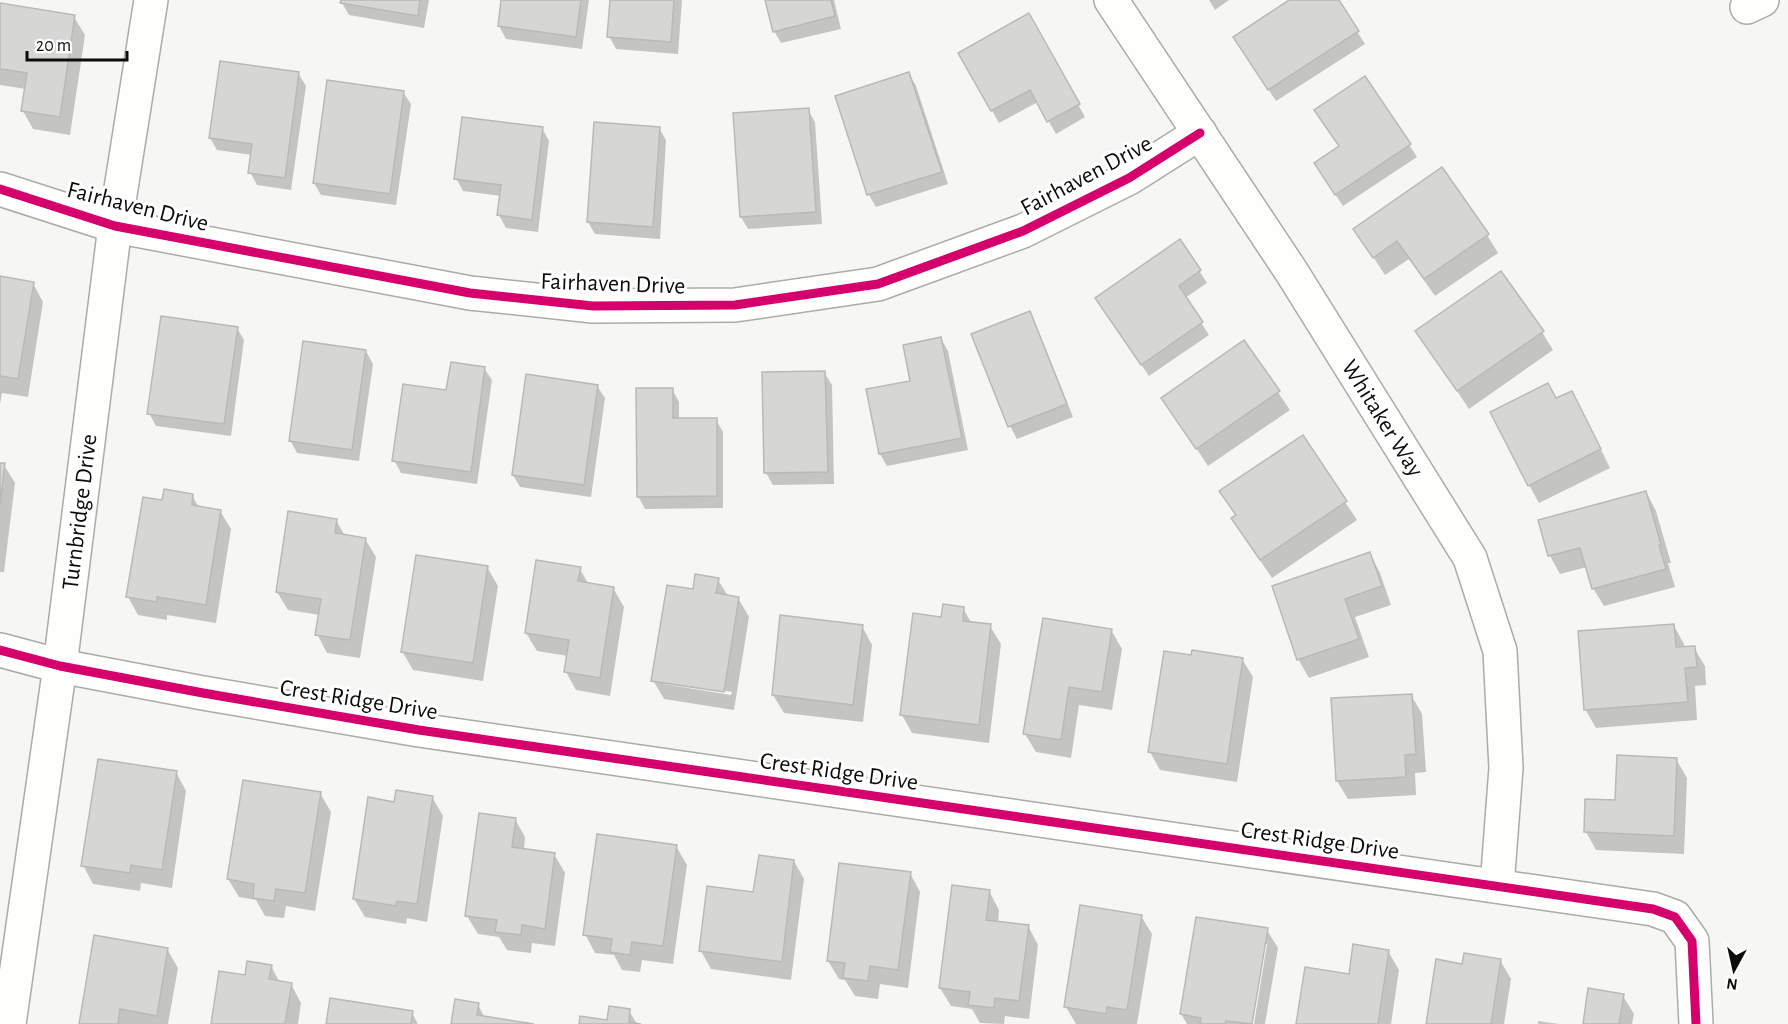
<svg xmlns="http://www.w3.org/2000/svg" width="1788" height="1024" viewBox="0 0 1788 1024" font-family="'Alegreya Sans',sans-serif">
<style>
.shadow{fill:#0003;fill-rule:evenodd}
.building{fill:#d6d6d3;stroke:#b9b9b6;stroke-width:1.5}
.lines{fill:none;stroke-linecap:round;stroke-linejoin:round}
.minor-casing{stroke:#ababa8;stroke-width:36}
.minor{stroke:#fefefd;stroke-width:33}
.cycleway-casing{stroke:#fff;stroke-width:13}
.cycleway{stroke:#d6006c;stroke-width:9}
.labels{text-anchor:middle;stroke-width:6;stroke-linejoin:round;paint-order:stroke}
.street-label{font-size:24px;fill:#0c0c09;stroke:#fff}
</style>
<rect width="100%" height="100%" fill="#f6f6f2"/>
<g class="shadow">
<path d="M 342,0 L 429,0 L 424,28 L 349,15 L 342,3 Z"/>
<path d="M 503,0 L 589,0 L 582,49 L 506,39 L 499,26 Z"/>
<path d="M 611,0 L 682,0 L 678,54 L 616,49 L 609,36 Z"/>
<path d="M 766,0 L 834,0 L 841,29 L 781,43 L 774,31 Z"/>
<path d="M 1209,0 L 1229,0 L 1215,10 Z"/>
<path d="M 1292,0 L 1337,0 L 1365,44 L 1276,101 L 1242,50 Z"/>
<path d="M 0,5 L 74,17 L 85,35 L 70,135 L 33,129 L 23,111 L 26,89 L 0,85 Z"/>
<path d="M 1029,15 L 1085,117 L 1056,134 L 1038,102 L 999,123 L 960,53 Z"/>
<path d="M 298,73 L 306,86 L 291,190 L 257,185 L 250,172 L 252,155 L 217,150 L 210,138 Z"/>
<path d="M 909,74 L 916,86 L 948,184 L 876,207 L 869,195 L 837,97 Z"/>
<path d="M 1365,78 L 1417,157 L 1343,206 L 1323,176 L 1340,147 Z"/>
<path d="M 403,92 L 411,104 L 396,205 L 321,195 L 314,183 Z"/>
<path d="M 808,110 L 815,122 L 822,224 L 748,229 L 741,217 Z"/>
<path d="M 595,123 L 659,128 L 666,140 L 660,239 L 595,234 L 588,222 Z"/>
<path d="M 542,128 L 549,141 L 538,232 L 506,228 L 499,215 L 501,196 L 463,191 L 456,178 Z"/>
<path d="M 1355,229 L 1487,235 L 1498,253 L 1435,296 L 1409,259 L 1385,275 Z"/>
<path d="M 1180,241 L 1207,283 L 1185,298 L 1209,335 L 1149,376 L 1104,310 Z"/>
<path d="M 0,278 L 33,283 L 43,302 L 28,397 L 2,393 L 0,404 Z"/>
<path d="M 1029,313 L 1036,325 L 1073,417 L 1017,439 L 1010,426 L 973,335 Z"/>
<path d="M 237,328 L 244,340 L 231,436 L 156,426 L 149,413 Z"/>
<path d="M 1417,331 L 1542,332 L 1553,350 L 1469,409 Z"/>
<path d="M 941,339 L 948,351 L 968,450 L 887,466 L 880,454 L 912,382 Z"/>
<path d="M 1244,342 L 1290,410 L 1208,466 L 1163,398 Z"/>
<path d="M 366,351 L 373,364 L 359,461 L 297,453 L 290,440 Z"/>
<path d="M 484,368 L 492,380 L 477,484 L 401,473 L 394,460 Z"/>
<path d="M 824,372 L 832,385 L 834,484 L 773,485 L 766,473 L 764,373 Z"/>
<path d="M 597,386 L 605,398 L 591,497 L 520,487 L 513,475 Z"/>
<path d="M 672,389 L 679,402 L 679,420 L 716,420 L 723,432 L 723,508 L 645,509 L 638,496 Z"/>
<path d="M 1556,400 L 1582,411 L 1610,468 L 1539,503 L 1529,485 Z"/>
<path d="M 1302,437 L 1357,520 L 1272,578 L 1244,537 L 1233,519 L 1236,516 L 1221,492 Z"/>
<path d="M 0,464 L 4,465 L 15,483 L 4,572 L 0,572 Z"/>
<path d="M 1646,492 L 1656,511 L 1671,563 L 1668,563 L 1675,587 L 1604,606 L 1593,588 L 1587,567 L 1560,574 L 1550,556 L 1540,521 Z"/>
<path d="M 192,495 L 199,508 L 220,511 L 231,529 L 216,623 L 167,615 L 167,620 L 138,615 L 128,597 L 164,502 Z"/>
<path d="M 336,520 L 345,536 L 365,539 L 376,557 L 360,658 L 327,653 L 317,634 L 320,615 L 288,610 L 277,592 Z"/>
<path d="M 1370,554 L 1380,573 L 1391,605 L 1355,617 L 1369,657 L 1309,678 L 1298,659 Z"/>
<path d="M 487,567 L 498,586 L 483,681 L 413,670 L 402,651 Z"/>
<path d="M 580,569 L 589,585 L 613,588 L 624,607 L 610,696 L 576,690 L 566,672 L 568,656 L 537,651 L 526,633 Z"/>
<path d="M 718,580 L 728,596 L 738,598 L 749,617 L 734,710 L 664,699 L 653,680 L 694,591 ZM 664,681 L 732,692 L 731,695 L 664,684 Z"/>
<path d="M 963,608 L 972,624 L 990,626 L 1001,644 L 989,743 L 912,733 L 902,715 L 943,618 Z"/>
<path d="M 862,626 L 872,645 L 863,722 L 784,713 L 773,695 Z"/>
<path d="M 1674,626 L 1684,644 L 1684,648 L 1694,648 L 1705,666 L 1706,685 L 1695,686 L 1697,720 L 1596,728 L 1585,709 Z"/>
<path d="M 1111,630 L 1122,649 L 1112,710 L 1079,705 L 1071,758 L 1036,752 L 1025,734 Z"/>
<path d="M 1193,656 L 1242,659 L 1253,677 L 1237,782 L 1160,770 L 1150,752 Z"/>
<path d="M 1411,695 L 1422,714 L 1426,772 L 1415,773 L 1416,795 L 1348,799 L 1337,781 Z"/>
<path d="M 1676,759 L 1687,778 L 1684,854 L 1596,850 L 1586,832 L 1587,800 L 1617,801 Z"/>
<path d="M 176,772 L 186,791 L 172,888 L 141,883 L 140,891 L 93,884 L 83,865 Z"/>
<path d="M 320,793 L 331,812 L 315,911 L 286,906 L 284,918 L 265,916 L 256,900 L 239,897 L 228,879 Z"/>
<path d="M 432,797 L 443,816 L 427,922 L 407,918 L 406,924 L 365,917 L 354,899 L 395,803 Z"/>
<path d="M 515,819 L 525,837 L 524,850 L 554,854 L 565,873 L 555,946 L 532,943 L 531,953 L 507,950 L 499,937 L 478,934 L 467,916 Z"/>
<path d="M 676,846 L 687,865 L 673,964 L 642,960 L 640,972 L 622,970 L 614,955 L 595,953 L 585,934 Z"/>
<path d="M 794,861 L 804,879 L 791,980 L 711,969 L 701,951 L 755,894 Z"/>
<path d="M 910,873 L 920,892 L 908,988 L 880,984 L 878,999 L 855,996 L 845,980 L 839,979 L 828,961 Z"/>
<path d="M 989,891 L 999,910 L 998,923 L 1028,926 L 1038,945 L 1029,1019 L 1005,1016 L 1004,1024 L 980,1023 L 972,1009 L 951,1006 L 940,988 Z"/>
<path d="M 1141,916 L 1152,934 L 1137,1024 L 1076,1024 L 1066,1007 Z"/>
<path d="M 1267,930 L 1278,948 L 1265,1024 L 1254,1024 L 1267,944 L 1264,944 L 1251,1024 L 1187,1024 L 1181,1014 Z"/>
<path d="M 167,949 L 178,968 L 168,1024 L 80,1024 Z"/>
<path d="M 1388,951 L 1399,970 L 1391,1024 L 1298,1024 L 1350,976 Z"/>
<path d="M 1500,960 L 1511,979 L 1504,1024 L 1427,1024 L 1464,965 Z"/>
<path d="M 271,966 L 280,983 L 291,984 L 301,1003 L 298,1024 L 213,1024 L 247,977 Z"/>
<path d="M 1623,996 L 1634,1014 L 1632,1024 L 1584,1024 Z"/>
<path d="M 478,1005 L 485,1018 L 526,1024 L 453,1024 Z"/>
<path d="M 629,1011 L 637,1024 L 580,1024 L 608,1022 Z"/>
<path d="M 412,1013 L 418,1024 L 327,1024 Z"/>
<path d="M 1538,1021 L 1559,1024 L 1538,1024 Z"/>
</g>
<g class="building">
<path d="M 341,0 L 420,0 L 418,16 L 340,3 Z"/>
<path d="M 501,0 L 581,0 L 576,37 L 498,26 Z"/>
<path d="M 610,0 L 674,0 L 671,42 L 607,37 Z"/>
<path d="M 765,0 L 831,0 L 835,16 L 773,32 Z"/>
<path d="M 1289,0 L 1339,0 L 1359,31 L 1268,90 L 1233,37 Z"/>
<path d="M 0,3 L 75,15 L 60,117 L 21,111 L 27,73 L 0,69 Z"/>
<path d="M 1029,13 L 1080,104 L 1047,122 L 1030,90 L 991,111 L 958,53 Z"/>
<path d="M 220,61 L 299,72 L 285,178 L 248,173 L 252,144 L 209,138 Z"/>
<path d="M 909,72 L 942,172 L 867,195 L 835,96 Z"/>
<path d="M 1365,76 L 1411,144 L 1335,195 L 1314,163 L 1339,146 L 1314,110 Z"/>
<path d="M 327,80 L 404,91 L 390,194 L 313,183 Z"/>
<path d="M 809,108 L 816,212 L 740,217 L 733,113 Z"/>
<path d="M 462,117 L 543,127 L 532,220 L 497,215 L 501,185 L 454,179 Z"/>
<path d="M 594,122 L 660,127 L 653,227 L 587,222 Z"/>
<path d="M 1442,167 L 1489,234 L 1424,279 L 1397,241 L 1373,258 L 1353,229 Z"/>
<path d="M 1180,239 L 1201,270 L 1179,286 L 1203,322 L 1141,365 L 1095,298 Z"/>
<path d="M 1501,271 L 1544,331 L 1457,391 L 1415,331 Z"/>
<path d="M 0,276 L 34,282 L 18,379 L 0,376 Z"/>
<path d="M 1030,311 L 1067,404 L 1008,427 L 971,334 Z"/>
<path d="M 161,316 L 238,327 L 224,424 L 147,414 Z"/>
<path d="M 941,337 L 962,438 L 879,454 L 866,389 L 910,381 L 903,345 Z"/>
<path d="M 1244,340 L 1280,391 L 1196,449 L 1161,398 Z"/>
<path d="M 303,341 L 366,350 L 352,450 L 289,441 Z"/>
<path d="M 451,362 L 485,367 L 471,472 L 392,461 L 403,384 L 446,390 Z"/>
<path d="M 825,371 L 828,472 L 764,473 L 762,372 Z"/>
<path d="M 526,374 L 598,385 L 584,485 L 512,475 Z"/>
<path d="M 1548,383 L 1556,398 L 1572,391 L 1601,449 L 1528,486 L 1490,412 Z"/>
<path d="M 636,388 L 673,388 L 673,418 L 717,418 L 717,496 L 637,497 Z"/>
<path d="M 1303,435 L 1347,501 L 1260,560 L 1231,518 L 1236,515 L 1219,491 Z"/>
<path d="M 0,463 L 5,463 L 0,505 Z"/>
<path d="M 164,489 L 193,494 L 192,505 L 221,510 L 206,605 L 157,597 L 157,602 L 126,597 L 143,497 L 162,500 Z"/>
<path d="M 1646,491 L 1661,545 L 1659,545 L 1666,569 L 1592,589 L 1580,548 L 1548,556 L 1538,520 Z"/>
<path d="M 288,511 L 337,519 L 335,533 L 366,538 L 350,640 L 315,635 L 321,599 L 276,592 Z"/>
<path d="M 1370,552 L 1382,586 L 1345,599 L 1359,639 L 1297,660 L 1272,586 Z"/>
<path d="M 416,555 L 488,566 L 473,663 L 401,652 Z"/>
<path d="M 536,560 L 581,567 L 578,581 L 614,587 L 600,678 L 564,672 L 569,640 L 525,633 Z"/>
<path d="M 695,574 L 719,578 L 716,593 L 739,597 L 724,692 L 651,681 L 667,585 L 693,589 Z"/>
<path d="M 943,604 L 964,607 L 963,621 L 991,624 L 979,725 L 900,715 L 913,613 L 941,617 Z"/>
<path d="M 780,615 L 863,625 L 853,705 L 772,695 Z"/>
<path d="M 1043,618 L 1112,629 L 1102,692 L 1069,687 L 1061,740 L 1023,734 Z"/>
<path d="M 1674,624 L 1676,647 L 1695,646 L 1697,667 L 1685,668 L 1688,702 L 1584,710 L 1578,631 Z"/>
<path d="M 1192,650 L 1243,658 L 1227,764 L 1148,752 L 1164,651 L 1191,655 Z"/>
<path d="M 1412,694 L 1416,754 L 1405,755 L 1406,777 L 1336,781 L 1331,698 Z"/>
<path d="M 1617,755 L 1677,758 L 1674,836 L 1584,832 L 1585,799 L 1615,800 Z"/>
<path d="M 98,759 L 177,771 L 162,870 L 131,865 L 130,873 L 81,866 Z"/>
<path d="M 243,780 L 321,792 L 305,893 L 276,889 L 274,901 L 253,898 L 254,884 L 227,879 Z"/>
<path d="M 396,790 L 433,796 L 417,904 L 397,901 L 396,906 L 353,899 L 368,797 L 394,802 Z"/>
<path d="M 479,813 L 516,818 L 512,847 L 555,853 L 545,929 L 522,925 L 521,935 L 495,932 L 497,920 L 465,916 Z"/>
<path d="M 597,834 L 677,845 L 663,946 L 632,942 L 630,955 L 610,952 L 612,939 L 583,935 Z"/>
<path d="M 759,855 L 794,860 L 782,962 L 699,951 L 707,886 L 753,892 Z"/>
<path d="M 839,863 L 911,872 L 898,970 L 870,966 L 868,981 L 843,978 L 845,963 L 827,961 Z"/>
<path d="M 952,885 L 990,890 L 986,920 L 1029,925 L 1019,1001 L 995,998 L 994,1008 L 968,1005 L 970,992 L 939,988 Z"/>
<path d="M 1080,905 L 1142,915 L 1127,1010 L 1107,1007 L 1106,1014 L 1064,1007 Z"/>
<path d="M 1196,917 L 1268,928 L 1252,1024 L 1226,1021 L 1225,1024 L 1200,1024 L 1201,1018 L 1180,1014 Z"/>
<path d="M 94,935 L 168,948 L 157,1016 L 120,1009 L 118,1024 L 79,1024 Z"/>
<path d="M 1353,944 L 1389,950 L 1378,1024 L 1296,1024 L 1305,967 L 1349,974 Z"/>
<path d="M 1464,953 L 1501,959 L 1491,1024 L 1426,1024 L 1436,959 L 1462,964 Z"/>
<path d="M 247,961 L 272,965 L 269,979 L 292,983 L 285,1024 L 211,1024 L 219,971 L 245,975 Z"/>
<path d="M 1588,988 L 1624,994 L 1619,1024 L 1583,1024 Z"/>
<path d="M 330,998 L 413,1011 L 411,1024 L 326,1024 Z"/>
<path d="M 455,999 L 479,1003 L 477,1015 L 534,1024 L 451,1024 Z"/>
<path d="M 609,1006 L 630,1009 L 629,1022 L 641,1024 L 579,1024 L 580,1016 L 607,1020 Z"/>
</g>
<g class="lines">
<g class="minor-casing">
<g id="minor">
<path d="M 1111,0 L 1291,271 L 1470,558 L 1500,651 L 1506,768 L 1497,886"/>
<path d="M 1747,7 L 1762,0"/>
<path d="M 0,189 L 115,226 L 470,293 L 593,306 L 735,305 L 878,284 L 1023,231 L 1129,178 L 1200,133"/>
<path d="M 0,650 L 60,666 L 203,693 L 419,730 L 1653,909 L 1675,917 L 1692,941 L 1696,1024"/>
<path d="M 9,1024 L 60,666 L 115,226 L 151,0"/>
</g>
</g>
<use href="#minor" class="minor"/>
<g class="cycleway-casing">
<g id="cycleway">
<path d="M 0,189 L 115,226 L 470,293 L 593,306 L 735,305 L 878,284 L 1023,231 L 1129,178 L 1200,133"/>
<path d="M 0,650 L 60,666 L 203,693 L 419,730 L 1653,909 L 1675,917 L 1692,941 L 1696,1024"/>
</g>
</g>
<use href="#cycleway" class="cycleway"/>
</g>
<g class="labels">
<g class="street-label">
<text transform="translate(1086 175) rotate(-28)" y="8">Fairhaven Drive</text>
<text transform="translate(138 206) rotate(14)" y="8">Fairhaven Drive</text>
<text transform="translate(613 283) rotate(2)" y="8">Fairhaven Drive</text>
<text transform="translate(1383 418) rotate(58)" y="8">Whitaker Way</text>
<text transform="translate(79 512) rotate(-83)" y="8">Turnbridge Drive</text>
<text transform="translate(359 699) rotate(9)" y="8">Crest Ridge Drive</text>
<text transform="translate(839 771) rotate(8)" y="8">Crest Ridge Drive</text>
<text transform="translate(1320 840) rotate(8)" y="8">Crest Ridge Drive</text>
</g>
</g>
<g transform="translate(1734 970) rotate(188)" stroke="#ffffff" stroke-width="4.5" paint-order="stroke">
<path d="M0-4.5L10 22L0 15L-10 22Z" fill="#0c0c09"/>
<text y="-9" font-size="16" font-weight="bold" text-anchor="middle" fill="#0c0c09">N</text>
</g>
<path d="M27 51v9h100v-9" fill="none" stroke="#0c0c09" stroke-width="3"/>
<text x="36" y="51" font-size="18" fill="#0c0c09" stroke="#ffffff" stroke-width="4.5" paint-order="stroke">20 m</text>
</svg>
